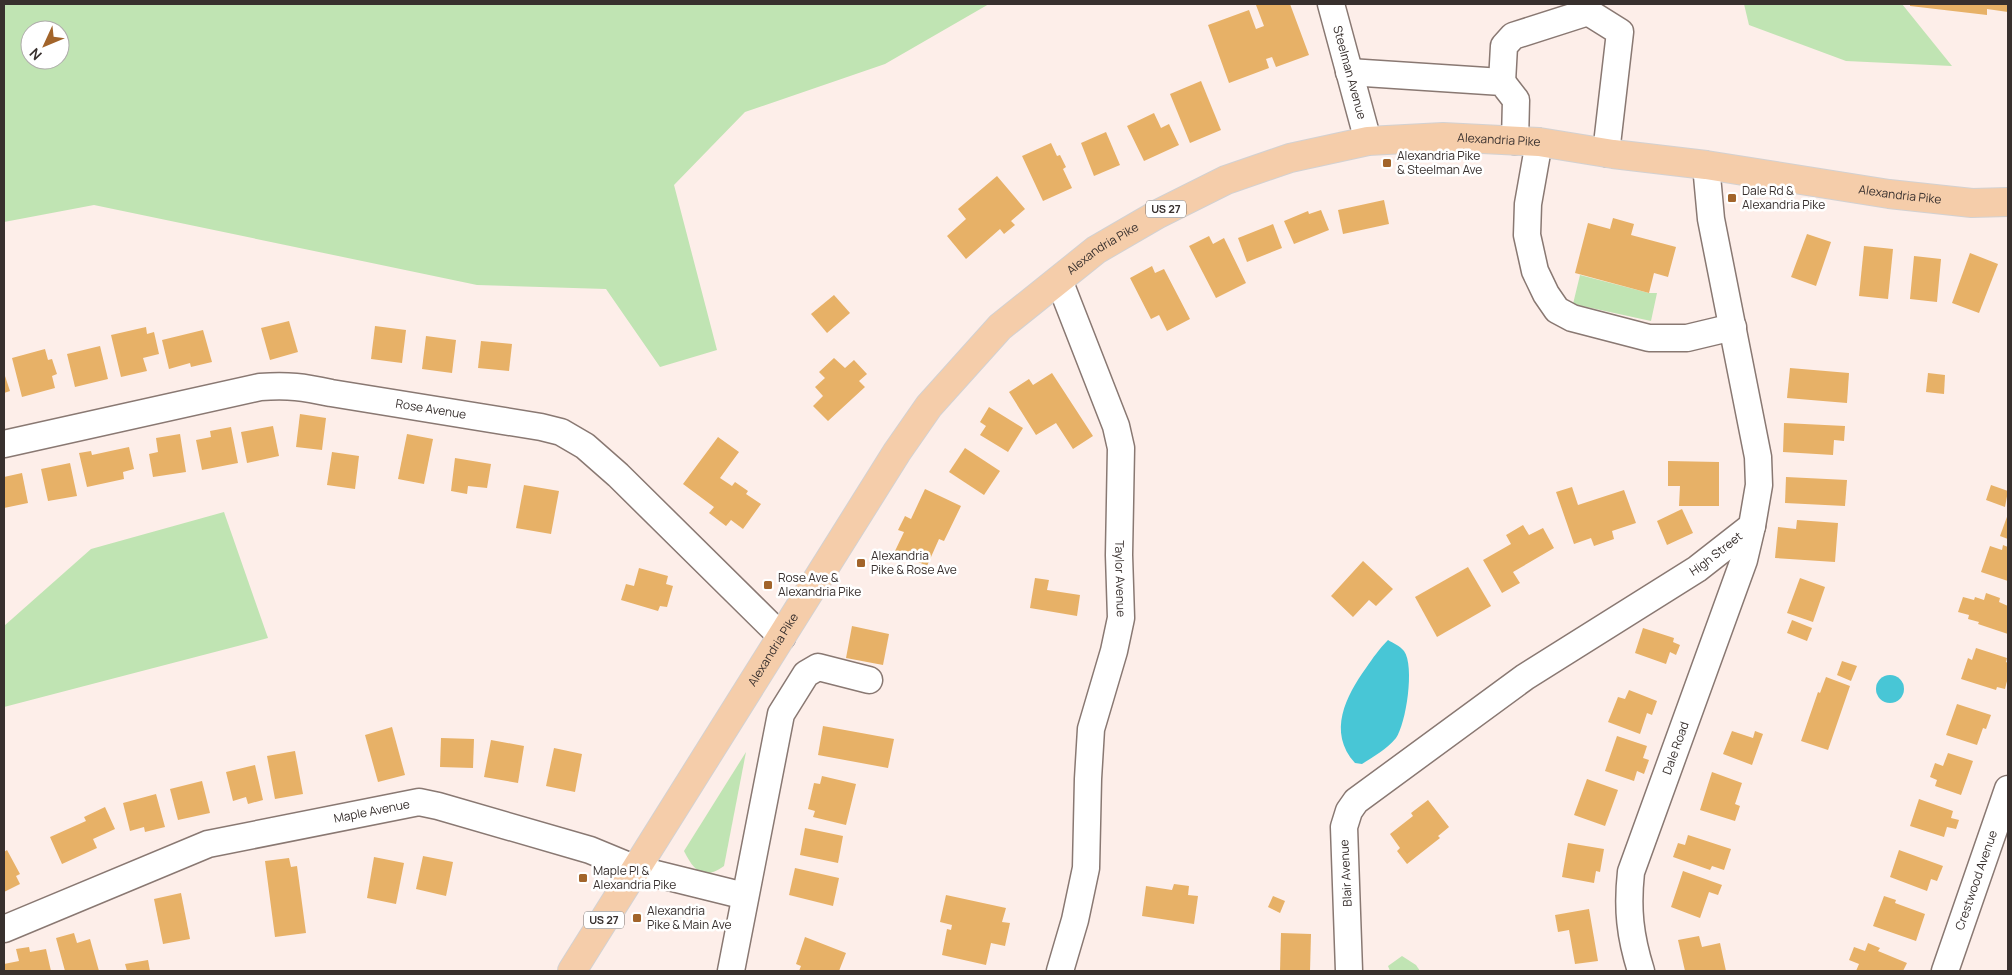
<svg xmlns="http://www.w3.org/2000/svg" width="2012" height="975" viewBox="0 0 2012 975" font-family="Manrope,sans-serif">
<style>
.green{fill:#c0e4b3;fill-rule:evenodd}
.water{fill:#48c6d6}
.building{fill:#e7b167}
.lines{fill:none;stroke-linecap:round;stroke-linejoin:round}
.minor-casing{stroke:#897872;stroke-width:29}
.major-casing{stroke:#d3d1d1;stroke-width:30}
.minor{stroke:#fff;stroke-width:26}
.major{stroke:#f5cdaa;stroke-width:28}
.poi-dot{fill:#a2642a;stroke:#fff;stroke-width:2}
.labels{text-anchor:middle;stroke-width:5;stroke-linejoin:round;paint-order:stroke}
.shield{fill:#fff;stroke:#746e6d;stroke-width:1}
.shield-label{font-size:11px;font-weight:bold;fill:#38302e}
.street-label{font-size:12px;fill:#38302e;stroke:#fff}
.poi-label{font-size:12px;fill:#38302e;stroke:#fff;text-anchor:start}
</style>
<rect width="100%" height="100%" fill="#fdeee9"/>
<g class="green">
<path d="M 4,4 L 989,4 L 885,64 L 745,112 L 674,185 L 717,350 L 660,367 L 606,289 L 477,285 L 94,205 L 4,222 ZM 30,30 L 60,30 L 60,60 L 30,60 Z"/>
<path d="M 1744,4 L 1902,4 L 1952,66 L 1846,61 L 1749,25 Z"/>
<path d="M 1580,275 L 1649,293 L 1657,293 L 1651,321 L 1573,304 Z"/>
<path d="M 224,512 L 268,638 L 4,707 L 4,626 L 91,549 Z"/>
<path d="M 746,752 L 724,866 C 703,881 694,871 684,851 Z"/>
<path d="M 1402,956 L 1416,965 L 1420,971 L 1390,971 L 1388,966 Z"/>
</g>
<g class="water">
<path d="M 1388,640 C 1393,643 1400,646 1404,651 C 1415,666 1406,724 1396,738 C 1387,749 1373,757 1362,764 L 1355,763 C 1327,732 1346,696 1366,668 C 1373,658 1379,649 1388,640 Z"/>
<circle cx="1890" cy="689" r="14"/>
</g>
<g class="building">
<path d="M 1259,4 L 1290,4 L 1309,55 L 1276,67 L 1272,57 L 1266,59 L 1269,68 L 1229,83 L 1208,25 L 1249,10 L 1256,29 L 1264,26 L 1256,5 Z"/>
<path d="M 1910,4 L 2008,4 L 2008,12 L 1987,9 L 1987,15 L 1910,6 Z"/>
<path d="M 1201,81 L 1221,130 L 1190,143 L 1170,94 Z"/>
<path d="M 1154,113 L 1161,128 L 1169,124 L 1179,145 L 1144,161 L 1127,126 Z"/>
<path d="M 1106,132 L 1120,165 L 1094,176 L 1081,143 Z"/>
<path d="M 1051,143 L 1057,156 L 1060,155 L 1066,167 L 1063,169 L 1072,188 L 1043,201 L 1022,156 Z"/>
<path d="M 997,176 L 1025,209 L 1011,221 L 1015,225 L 1004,234 L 1000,229 L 966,259 L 947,236 L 966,219 L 958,209 Z"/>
<path d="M 1384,200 L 1389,224 L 1343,234 L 1338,210 Z"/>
<path d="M 1321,210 L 1329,230 L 1294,244 L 1284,221 L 1308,211 L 1309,214 Z"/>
<path d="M 1613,218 L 1634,224 L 1631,235 L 1676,247 L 1668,277 L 1654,273 L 1649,293 L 1575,273 L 1588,223 L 1610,229 Z"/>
<path d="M 1273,224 L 1282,248 L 1247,262 L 1238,238 Z"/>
<path d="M 1807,234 L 1831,242 L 1816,286 L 1791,277 Z"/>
<path d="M 1209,236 L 1213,244 L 1224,238 L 1246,283 L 1216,298 L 1189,246 Z"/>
<path d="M 1864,246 L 1893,249 L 1888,299 L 1859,296 Z"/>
<path d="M 1970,253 L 1998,264 L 1979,313 L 1952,303 Z"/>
<path d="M 1914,256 L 1941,259 L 1937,302 L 1910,299 Z"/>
<path d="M 1152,266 L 1155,273 L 1164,269 L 1190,319 L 1167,331 L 1159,315 L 1151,319 L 1130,278 Z"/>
<path d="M 834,295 L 850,313 L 827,333 L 811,314 Z"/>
<path d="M 289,321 L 298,352 L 270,360 L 261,328 Z"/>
<path d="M 375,326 L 406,330 L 402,363 L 371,359 Z"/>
<path d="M 146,327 L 147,334 L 154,332 L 159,354 L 143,358 L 147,371 L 121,377 L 111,335 Z"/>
<path d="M 203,330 L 212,362 L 191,367 L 190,363 L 169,369 L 162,340 Z"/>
<path d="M 426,336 L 456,340 L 452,373 L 422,369 Z"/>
<path d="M 481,341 L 512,344 L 509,371 L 478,368 Z"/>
<path d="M 100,346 L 108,379 L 75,387 L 67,354 Z"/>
<path d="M 45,349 L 48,360 L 52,359 L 57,374 L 52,376 L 55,388 L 22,397 L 12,358 Z"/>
<path d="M 834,358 L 845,368 L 854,360 L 867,374 L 859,381 L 865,387 L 828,421 L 813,406 L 823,396 L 815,387 L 825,378 L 819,372 Z"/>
<path d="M 1790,368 L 1849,373 L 1847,403 L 1787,398 Z"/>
<path d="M 4,373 L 10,391 L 4,393 Z"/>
<path d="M 1052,373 L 1093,436 L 1073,449 L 1056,423 L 1036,435 L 1009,392 L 1029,379 L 1033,385 Z"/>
<path d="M 1928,373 L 1945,375 L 1944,394 L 1926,392 Z"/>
<path d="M 989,407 L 1023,428 L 1008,452 L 980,435 L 986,426 L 980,422 Z"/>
<path d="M 300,414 L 326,418 L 322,450 L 296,447 Z"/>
<path d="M 1784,423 L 1845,426 L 1844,441 L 1834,440 L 1833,455 L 1783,452 Z"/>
<path d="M 273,426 L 279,456 L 247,463 L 241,432 Z"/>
<path d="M 231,427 L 238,463 L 202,470 L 196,440 L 211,437 L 210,431 Z"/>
<path d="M 180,434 L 186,472 L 153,477 L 149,454 L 158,452 L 156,438 Z"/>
<path d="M 407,434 L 433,439 L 424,484 L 398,479 Z"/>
<path d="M 718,437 L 739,452 L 720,478 L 732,486 L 735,482 L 748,491 L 746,494 L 761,504 L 743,529 L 731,520 L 726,526 L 709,513 L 714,507 L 683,484 Z"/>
<path d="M 129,447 L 134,469 L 123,472 L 124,479 L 87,487 L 79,453 L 91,451 L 92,455 Z"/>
<path d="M 965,448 L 1000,471 L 984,495 L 949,472 Z"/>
<path d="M 332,452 L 359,456 L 355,489 L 327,485 Z"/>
<path d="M 455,458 L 491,464 L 487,488 L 468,486 L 467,494 L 451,491 Z"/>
<path d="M 1668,461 L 1719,462 L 1719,506 L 1679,506 L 1680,486 L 1668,486 Z"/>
<path d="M 70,463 L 77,496 L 48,501 L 41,469 Z"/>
<path d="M 22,473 L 28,503 L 4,508 L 4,477 Z"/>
<path d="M 1786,477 L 1847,480 L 1845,506 L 1785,503 Z"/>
<path d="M 524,485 L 559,491 L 551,534 L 516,528 Z"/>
<path d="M 1991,485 L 2008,491 L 2005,507 L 1986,500 Z"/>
<path d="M 1572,487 L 1578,505 L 1624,490 L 1636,523 L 1612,531 L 1614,539 L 1594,546 L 1591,538 L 1574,544 L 1556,492 Z"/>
<path d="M 925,489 L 961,506 L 944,541 L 939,539 L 927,566 L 895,551 L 904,532 L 898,530 L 905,516 L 911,519 Z"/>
<path d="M 1682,509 L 1693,533 L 1667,545 L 1657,521 Z"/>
<path d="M 2008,514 L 2008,539 L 2000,536 Z"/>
<path d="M 1797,520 L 1838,523 L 1835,562 L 1775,558 L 1778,527 L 1796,529 Z"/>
<path d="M 1523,525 L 1529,535 L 1543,528 L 1554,548 L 1513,572 L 1520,583 L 1502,593 L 1483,560 L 1511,544 L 1506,535 Z"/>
<path d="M 2003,545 L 2008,547 L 2008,581 L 1981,572 L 1990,546 L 2002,550 Z"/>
<path d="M 1363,561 L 1393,589 L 1376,606 L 1369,600 L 1353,617 L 1331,596 Z"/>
<path d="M 1468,567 L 1491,606 L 1437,637 L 1415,597 Z"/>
<path d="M 639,568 L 668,576 L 666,584 L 673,586 L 667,607 L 660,606 L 658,611 L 621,600 L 626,584 L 634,586 Z"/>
<path d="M 1035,578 L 1049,580 L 1047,590 L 1080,595 L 1077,616 L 1030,608 Z"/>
<path d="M 1800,578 L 1825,587 L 1813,622 L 1787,613 Z"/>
<path d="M 1986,593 L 2000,598 L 1999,602 L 2008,606 L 2008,634 L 1978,624 L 1979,622 L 1968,619 L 1969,615 L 1958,612 L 1963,597 L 1974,600 L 1975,597 L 1984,600 Z"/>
<path d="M 1792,620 L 1812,628 L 1807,641 L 1787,633 Z"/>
<path d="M 852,626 L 889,634 L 883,665 L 846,658 Z"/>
<path d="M 1643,628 L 1674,638 L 1673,642 L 1680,645 L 1676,655 L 1670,652 L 1666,664 L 1635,653 Z"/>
<path d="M 1976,648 L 2007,658 L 2006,662 L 2008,663 L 2008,677 L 2005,689 L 1997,687 L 1996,690 L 1961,679 L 1968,658 L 1972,660 Z"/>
<path d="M 1842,661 L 1857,666 L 1851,681 L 1837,675 Z"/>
<path d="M 1826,677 L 1850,686 L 1828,750 L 1801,741 L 1818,692 L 1820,693 Z"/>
<path d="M 1629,690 L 1657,701 L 1652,715 L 1647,713 L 1640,734 L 1608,722 L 1618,697 L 1625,699 Z"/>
<path d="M 1957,704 L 1991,715 L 1986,729 L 1983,728 L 1977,745 L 1946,735 Z"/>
<path d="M 823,726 L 894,739 L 888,768 L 818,755 Z"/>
<path d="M 392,727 L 405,775 L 378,782 L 365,735 Z"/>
<path d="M 1732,731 L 1753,738 L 1755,731 L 1763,734 L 1752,765 L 1723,754 Z"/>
<path d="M 1617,736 L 1647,746 L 1643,758 L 1649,760 L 1644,774 L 1637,771 L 1634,781 L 1605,771 Z"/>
<path d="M 441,738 L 474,739 L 473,768 L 440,767 Z"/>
<path d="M 491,740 L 524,746 L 518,783 L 484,777 Z"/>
<path d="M 554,748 L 582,754 L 575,792 L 546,786 Z"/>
<path d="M 295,751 L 303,794 L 275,799 L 267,756 Z"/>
<path d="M 1948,753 L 1973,761 L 1961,795 L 1935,786 L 1937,780 L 1930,777 L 1935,763 L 1943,766 Z"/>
<path d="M 255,765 L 263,800 L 248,804 L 246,797 L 233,801 L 226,772 Z"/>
<path d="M 1712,772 L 1742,783 L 1735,804 L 1740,806 L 1735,821 L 1700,810 Z"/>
<path d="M 822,776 L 856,784 L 846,825 L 813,817 L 815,811 L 808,809 L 814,783 L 820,784 Z"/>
<path d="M 1587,779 L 1618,790 L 1605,826 L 1574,815 Z"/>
<path d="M 202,781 L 210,813 L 178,820 L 170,789 Z"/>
<path d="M 156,794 L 165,827 L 145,832 L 144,827 L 130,831 L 123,803 Z"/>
<path d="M 1919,799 L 1953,811 L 1951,818 L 1959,820 L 1956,829 L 1947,827 L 1944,837 L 1910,826 Z"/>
<path d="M 1428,800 L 1449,827 L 1438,836 L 1440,838 L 1407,864 L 1397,851 L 1400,848 L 1390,834 L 1413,816 L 1411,813 Z"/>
<path d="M 105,807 L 115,829 L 93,839 L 97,848 L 62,864 L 50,837 L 86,821 L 84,817 Z"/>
<path d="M 805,828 L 843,836 L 838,863 L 800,855 Z"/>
<path d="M 1688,835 L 1731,849 L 1724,870 L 1712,866 L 1710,870 L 1673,857 L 1678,843 L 1685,845 Z"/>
<path d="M 1568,843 L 1604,849 L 1600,872 L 1596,871 L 1594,883 L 1562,877 Z"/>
<path d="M 7,850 L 20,874 L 16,876 L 20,884 L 4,892 L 4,852 Z"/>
<path d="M 1899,850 L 1943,866 L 1937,881 L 1931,879 L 1927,891 L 1890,877 Z"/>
<path d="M 423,856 L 453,862 L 446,896 L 416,889 Z"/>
<path d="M 374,857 L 404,863 L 396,904 L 367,898 Z"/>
<path d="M 289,858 L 291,867 L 297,866 L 306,933 L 275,937 L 265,861 Z"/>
<path d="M 795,868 L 839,878 L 833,906 L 789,895 Z"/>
<path d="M 1683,871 L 1722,885 L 1718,895 L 1709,892 L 1700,918 L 1671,907 Z"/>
<path d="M 1174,884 L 1189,886 L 1188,895 L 1198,896 L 1194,924 L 1142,916 L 1146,886 L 1172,890 Z"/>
<path d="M 181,893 L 190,939 L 163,944 L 154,899 Z"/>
<path d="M 946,895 L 1006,908 L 1002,922 L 1010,923 L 1005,946 L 991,943 L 986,965 L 942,955 L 947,929 L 951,930 L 952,925 L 940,922 Z"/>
<path d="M 1273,896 L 1285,901 L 1280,913 L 1268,907 Z"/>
<path d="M 1884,896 L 1896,900 L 1895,903 L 1925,914 L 1916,941 L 1873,926 Z"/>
<path d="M 1589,909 L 1598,961 L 1575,964 L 1569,930 L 1558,932 L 1555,915 Z"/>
<path d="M 74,933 L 77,943 L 90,939 L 99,971 L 65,971 L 56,938 Z"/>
<path d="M 1281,933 L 1311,934 L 1310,971 L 1280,971 Z"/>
<path d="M 1699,936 L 1702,947 L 1720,943 L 1726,971 L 1685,971 L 1678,940 Z"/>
<path d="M 805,937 L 846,953 L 839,971 L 799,971 L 801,966 L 796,964 Z"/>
<path d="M 1868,943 L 1880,948 L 1878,951 L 1907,963 L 1903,971 L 1856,971 L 1859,964 L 1849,960 L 1854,947 L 1865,951 Z"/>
<path d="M 29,947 L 30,952 L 46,949 L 51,971 L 4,971 L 4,964 L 19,961 L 16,949 Z"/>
<path d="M 148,960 L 150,971 L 127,971 L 125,964 Z"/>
</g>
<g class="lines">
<g class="minor-casing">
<g id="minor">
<path id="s1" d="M 1331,4 L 1368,141"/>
<path d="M 1349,72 L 1502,82 L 1516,100 L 1515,141"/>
<path d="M 1502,82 L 1504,46 L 1513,36 L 1588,12 L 1620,32 L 1606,153"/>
<path d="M 1539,142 L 1528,204 L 1527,235 L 1535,271 L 1546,294 L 1557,310 L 1572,318 L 1649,338 L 1687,338 L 1733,327"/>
<path id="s2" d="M 1059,280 L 1116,426 L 1121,448 L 1119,555 L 1121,618 L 1114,651 L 1091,729 L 1088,779 L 1086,868 L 1075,920 L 1060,971"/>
<path id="s3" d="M 4,444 L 260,387 C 289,385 303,387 331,393 L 541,427 L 561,432 L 585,446 L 618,475 L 782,637"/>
<path id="s4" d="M 4,929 L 208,844 L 419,802 L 438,806 L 590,850 L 636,869 L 745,896"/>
<path d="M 731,971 L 781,714 L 806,674 L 818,667 L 869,680"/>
<path id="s5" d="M 1349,971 L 1344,827 L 1349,811 L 1356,801 L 1525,677 L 1697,569 L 1752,526 L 1759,485 L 1758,457 L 1711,219 L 1706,165"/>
<path id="s6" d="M 1641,971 C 1630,936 1627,909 1631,872 L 1744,560 L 1752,526"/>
<path id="s7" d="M 1945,971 L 2008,789"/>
</g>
</g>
<g class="major-casing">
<g id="major">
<path id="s8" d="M 572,971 L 897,452 L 929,406 L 1000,327 L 1096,250 L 1158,214 L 1226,180 L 1290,158 L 1368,141 L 1443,137 L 1539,142 L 1613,154 L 1706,165 L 1889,194 L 1972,203 L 2008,202"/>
</g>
</g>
<use href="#minor" class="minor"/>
<use href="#major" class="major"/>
</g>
<g class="poi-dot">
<rect x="1382" y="158" width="10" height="10" rx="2.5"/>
<rect x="1727" y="193" width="10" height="10" rx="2.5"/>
<rect x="856" y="558" width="10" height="10" rx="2.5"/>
<rect x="763" y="580" width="10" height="10" rx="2.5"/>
<rect x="578" y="873" width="10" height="10" rx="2.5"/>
<rect x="632" y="913" width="10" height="10" rx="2.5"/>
</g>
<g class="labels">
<g class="shield">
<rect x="1146" y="200.5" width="40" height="17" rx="4"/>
<rect x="584" y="911.5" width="40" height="17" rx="4"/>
</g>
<g class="shield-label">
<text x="1166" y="213">US 27</text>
<text x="604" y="924">US 27</text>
</g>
<g class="street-label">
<text dy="4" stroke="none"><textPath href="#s1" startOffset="71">Steelman Avenue</textPath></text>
<text dy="4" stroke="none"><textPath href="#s8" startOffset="1324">Alexandria Pike</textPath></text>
<text dy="4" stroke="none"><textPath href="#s8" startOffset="1729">Alexandria Pike</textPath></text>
<text dy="4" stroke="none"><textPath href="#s8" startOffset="904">Alexandria Pike</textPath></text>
<text dy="4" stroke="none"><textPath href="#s3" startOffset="435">Rose Avenue</textPath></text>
<text dy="4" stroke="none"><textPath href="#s5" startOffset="610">High Street</textPath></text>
<text dy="4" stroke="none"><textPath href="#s2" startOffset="310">Taylor Avenue</textPath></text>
<text dy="4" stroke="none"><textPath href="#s8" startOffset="379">Alexandria Pike</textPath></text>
<text dy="4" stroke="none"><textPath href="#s6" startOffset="232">Dale Road</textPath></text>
<text dy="4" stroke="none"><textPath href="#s4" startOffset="388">Maple Avenue</textPath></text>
<text transform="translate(1346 873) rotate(-93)" y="4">Blair Avenue</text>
<text dy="4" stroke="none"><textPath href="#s7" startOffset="96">Crestwood Avenue</textPath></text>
</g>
<g class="poi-label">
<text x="1397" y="160">Alexandria Pike<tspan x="1397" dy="14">&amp; Steelman Ave</tspan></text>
<text x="1742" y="195">Dale Rd &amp;<tspan x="1742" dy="14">Alexandria Pike</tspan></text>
<text x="871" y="560">Alexandria<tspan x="871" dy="14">Pike &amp; Rose Ave</tspan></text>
<text x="778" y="582">Rose Ave &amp;<tspan x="778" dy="14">Alexandria Pike</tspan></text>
<text x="593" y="875">Maple Pl &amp;<tspan x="593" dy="14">Alexandria Pike</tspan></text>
<text x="647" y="915">Alexandria<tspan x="647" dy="14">Pike &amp; Main Ave</tspan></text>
</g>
</g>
<rect width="2012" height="975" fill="none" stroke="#38302e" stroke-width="10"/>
<g transform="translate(45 45) rotate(226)"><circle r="24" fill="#ffffff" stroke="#afacab"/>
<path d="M0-4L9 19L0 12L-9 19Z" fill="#a2642a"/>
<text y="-8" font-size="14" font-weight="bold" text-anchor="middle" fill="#38302e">N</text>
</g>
</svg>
